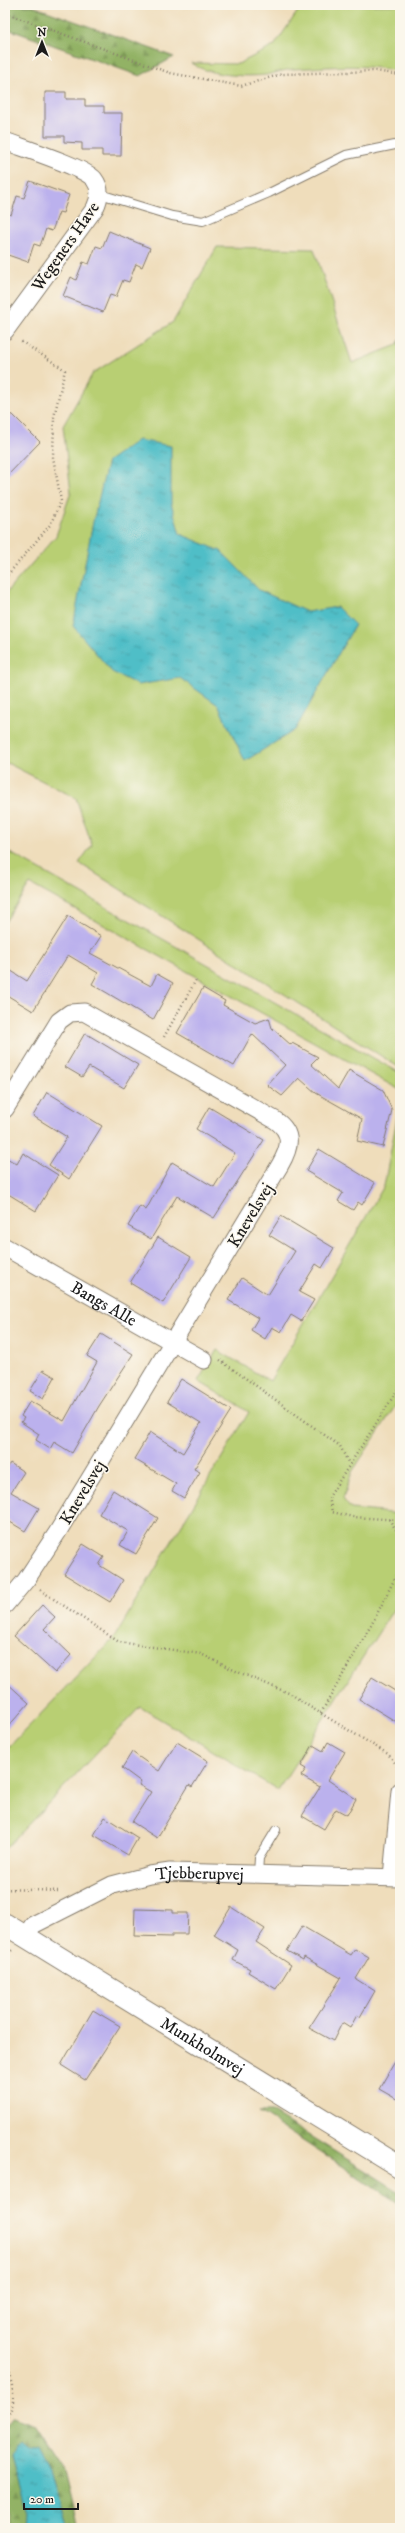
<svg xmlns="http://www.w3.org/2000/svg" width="405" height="2533" viewBox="0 0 405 2533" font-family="'IM FELL DW Pica',serif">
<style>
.green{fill:#b8cf73;stroke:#6a7648}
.forest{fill:url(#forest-firs);stroke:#576740}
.water{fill:url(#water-ripples);stroke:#366d72}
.building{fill:#bbb1ed}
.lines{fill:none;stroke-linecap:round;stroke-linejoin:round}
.service-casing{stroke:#867c6c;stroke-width:10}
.minor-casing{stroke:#867c6c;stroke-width:19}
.tertiary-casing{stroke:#867c6c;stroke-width:23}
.path{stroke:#867c6c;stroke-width:2.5;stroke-dasharray:1 3;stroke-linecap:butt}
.service{stroke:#fff;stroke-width:8}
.minor{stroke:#fff;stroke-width:17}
.tertiary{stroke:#fff;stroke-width:21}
.labels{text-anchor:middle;stroke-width:3;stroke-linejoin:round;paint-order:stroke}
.street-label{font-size:17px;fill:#1c1c1c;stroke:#fbf7ec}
</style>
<defs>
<pattern id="forest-firs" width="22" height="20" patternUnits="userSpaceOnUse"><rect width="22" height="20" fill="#92b265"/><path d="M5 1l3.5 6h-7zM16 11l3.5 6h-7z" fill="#7d9857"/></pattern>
<pattern id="water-ripples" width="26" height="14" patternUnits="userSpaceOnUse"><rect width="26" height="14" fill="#50bec7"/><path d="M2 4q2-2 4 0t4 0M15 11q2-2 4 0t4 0" fill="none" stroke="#429aa1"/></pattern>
</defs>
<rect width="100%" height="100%" fill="#fbf7ec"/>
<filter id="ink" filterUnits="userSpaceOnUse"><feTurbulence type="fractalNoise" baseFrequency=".025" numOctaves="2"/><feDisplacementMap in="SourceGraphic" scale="8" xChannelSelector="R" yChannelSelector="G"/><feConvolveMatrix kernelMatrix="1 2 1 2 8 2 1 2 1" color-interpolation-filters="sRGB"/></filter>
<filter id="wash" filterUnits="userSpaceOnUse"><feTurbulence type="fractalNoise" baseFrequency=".012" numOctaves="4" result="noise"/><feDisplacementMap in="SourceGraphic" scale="16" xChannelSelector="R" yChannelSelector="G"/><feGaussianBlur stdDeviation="0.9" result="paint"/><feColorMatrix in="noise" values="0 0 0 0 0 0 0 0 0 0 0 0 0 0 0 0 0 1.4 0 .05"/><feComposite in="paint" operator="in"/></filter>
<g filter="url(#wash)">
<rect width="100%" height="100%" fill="#efddbb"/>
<g class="green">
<path d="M 302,5 L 400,5 L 400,72 C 366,63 328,67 293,69 C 284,70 275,73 266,75 C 244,77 210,76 191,63 L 238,64 L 274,46 Z"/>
<path d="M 217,247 L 314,249 L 352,363 L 397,345 L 400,339 L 400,1068 L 79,863 L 92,845 L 76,798 L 5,762 L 5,594 L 56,536 L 71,492 L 63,426 L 93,373 L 173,322 Z"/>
<path d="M 5,850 L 400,1073 L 400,1090 L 30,884 L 5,922 Z"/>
<path d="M 400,1103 L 400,1399 L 352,1472 L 343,1499 L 351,1509 L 400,1514 L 400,1599 L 278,1790 L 140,1707 L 5,1849 L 5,1751 L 114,1638 L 249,1412 L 198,1381 L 217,1350 L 270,1381 L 384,1186 Z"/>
</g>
<g class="forest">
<path d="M 5,5 L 30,5 L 174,57 L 140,76 L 5,28 Z"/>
<path d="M 258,2112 L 271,2112 L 400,2192 L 400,2204 Z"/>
<path d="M 13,2417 L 35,2425 L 65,2470 L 79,2528 L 7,2528 L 9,2523 L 5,2493 L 5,2427 Z"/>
</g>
<g class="water">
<path d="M 138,440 L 171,446 L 171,503 L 180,534 L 221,551 L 259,590 L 307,612 L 337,607 L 355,625 L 295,730 L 245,761 L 218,705 L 180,678 L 138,685 L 112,672 L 73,626 L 93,522 L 108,461 Z"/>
<path d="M 21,2443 L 28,2449 L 38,2446 L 52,2473 L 67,2528 L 25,2528 L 26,2512 L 11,2456 L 15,2446 Z"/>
</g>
<g id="blocks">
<g class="building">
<path d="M 45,92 L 66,92 L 66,99 L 85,99 L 85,106 L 104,106 L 104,113 L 122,113 L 121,156 L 102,156 L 102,150 L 82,150 L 82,143 L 64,142 L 64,136 L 45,136 Z"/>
<path d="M 30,181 L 69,195 L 63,213 L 59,212 L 52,231 L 46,229 L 40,246 L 34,244 L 28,262 L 5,254 L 5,212 L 11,215 L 17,196 L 24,198 Z"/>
<path d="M 109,231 L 150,248 L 142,267 L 136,264 L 129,282 L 123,280 L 116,297 L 110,295 L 103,312 L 63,296 L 71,277 L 76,280 L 83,262 L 89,264 L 96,246 L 102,248 Z"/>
<path d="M 12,414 L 40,442 L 5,478 L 5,422 Z"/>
<path d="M 68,916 L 101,936 L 90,953 L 151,986 L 157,974 L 173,983 L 153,1020 L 92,984 L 98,973 L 68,955 L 33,1011 L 5,994 L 5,967 L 27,981 Z"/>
<path d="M 203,988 L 225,1001 L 223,1005 L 255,1023 L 269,1018 L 272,1028 L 291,1045 L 292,1043 L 318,1057 L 311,1064 L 338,1089 L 349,1070 L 383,1090 L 392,1110 L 383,1147 L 357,1141 L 362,1119 L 316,1093 L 299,1078 L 282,1096 L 267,1085 L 285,1065 L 252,1034 L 234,1066 L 177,1033 Z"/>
<path d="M 85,1033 L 138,1065 L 124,1088 L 89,1067 L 82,1077 L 65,1067 Z"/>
<path d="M 47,1092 L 102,1126 L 69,1179 L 49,1165 L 67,1137 L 33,1116 Z"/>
<path d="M 209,1107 L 264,1140 L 214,1218 L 177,1196 L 151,1239 L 128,1226 L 140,1206 L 146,1210 L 172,1162 L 214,1187 L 235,1153 L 196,1129 Z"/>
<path d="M 319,1149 L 375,1183 L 362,1205 L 358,1202 L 353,1210 L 338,1201 L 343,1193 L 306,1171 Z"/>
<path d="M 23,1153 L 58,1175 L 36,1211 L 5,1192 L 5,1157 L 17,1164 Z"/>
<path d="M 281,1216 L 334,1248 L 322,1268 L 316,1264 L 299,1292 L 314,1300 L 301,1321 L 291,1315 L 281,1332 L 272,1327 L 265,1339 L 251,1330 L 258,1318 L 228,1300 L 242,1278 L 268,1295 L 295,1251 L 269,1235 Z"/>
<path d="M 158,1237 L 191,1257 L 163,1303 L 130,1283 Z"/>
<path d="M 101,1334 L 133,1354 L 99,1406 L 72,1453 L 54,1442 L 50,1449 L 36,1440 L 39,1434 L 21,1422 L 24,1418 L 21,1416 L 30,1401 L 64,1421 L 97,1362 L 87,1356 Z"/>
<path d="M 43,1370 L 55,1377 L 43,1399 L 30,1391 Z"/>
<path d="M 181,1379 L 231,1410 L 194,1469 L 200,1472 L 184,1498 L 172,1491 L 176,1484 L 134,1459 L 150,1432 L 183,1453 L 201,1423 L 167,1402 Z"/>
<path d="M 10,1463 L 24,1472 L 11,1492 L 39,1508 L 25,1531 L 5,1519 L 5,1472 Z"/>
<path d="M 113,1490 L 158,1518 L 136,1554 L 120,1545 L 128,1531 L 99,1514 Z"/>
<path d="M 83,1544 L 104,1557 L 99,1565 L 123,1580 L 110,1602 L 64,1574 Z"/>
<path d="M 42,1605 L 55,1617 L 44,1629 L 71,1655 L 55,1673 L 14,1636 Z"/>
<path d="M 372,1677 L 400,1694 L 400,1724 L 359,1699 Z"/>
<path d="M 5,1681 L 29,1703 L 5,1730 Z"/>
<path d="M 177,1742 L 208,1761 L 192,1787 L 189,1785 L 157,1838 L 132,1822 L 151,1792 L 139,1785 L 141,1782 L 122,1768 L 132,1752 L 159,1771 Z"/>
<path d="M 328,1742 L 345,1752 L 328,1780 L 356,1799 L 347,1815 L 336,1809 L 324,1829 L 302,1816 L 320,1787 L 301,1776 L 306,1769 L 301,1766 L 313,1745 L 323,1751 Z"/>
<path d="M 105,1817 L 138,1838 L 128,1855 L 94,1835 Z"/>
<path d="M 231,1907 L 265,1929 L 256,1942 L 291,1965 L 276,1989 L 248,1972 L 250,1969 L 233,1960 L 238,1950 L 214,1935 Z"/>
<path d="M 135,1909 L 173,1910 L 173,1913 L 188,1913 L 187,1934 L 172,1934 L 172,1937 L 134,1936 Z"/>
<path d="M 302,1926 L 351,1955 L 355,1949 L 369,1957 L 356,1979 L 375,1991 L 360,2017 L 357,2015 L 350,2028 L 342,2023 L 333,2041 L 309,2028 L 341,1978 L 304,1957 L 303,1960 L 287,1951 Z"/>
<path d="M 93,2010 L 120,2026 L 85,2080 L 61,2065 Z"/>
<path d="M 400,2053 L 400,2101 L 379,2089 Z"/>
</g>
</g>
</g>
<g filter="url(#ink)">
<use href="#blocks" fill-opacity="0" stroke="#867c6c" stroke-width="1"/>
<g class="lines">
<g class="service-casing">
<g id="service">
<path d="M 100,194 L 172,216 L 203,221 L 269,193 L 346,155 L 400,144"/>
<path d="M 258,1873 L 259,1858 L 276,1830"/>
</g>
</g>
<g class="minor-casing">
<g id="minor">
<path d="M 5,141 C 23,148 84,167 94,179 C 101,188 100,198 95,208 L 5,331"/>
<path d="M 5,1109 L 59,1021 L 70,1013 L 84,1012 L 275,1120 C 294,1133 290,1148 280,1165 L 57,1533 L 26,1580 L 5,1605"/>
<path id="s1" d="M 5,1247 L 204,1360"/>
<path d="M 392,1877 L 400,1791"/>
<path id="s2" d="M 25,1937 L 33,1925 L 112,1885 L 150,1875 L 170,1872 L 400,1878"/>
</g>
</g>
<g class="tertiary-casing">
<g id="tertiary">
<path id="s3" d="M 5,1924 L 400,2167"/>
</g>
</g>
<g class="path">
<path d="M 5,13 L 170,73 L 241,86 L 282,74 L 376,71 L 400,75"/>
<path d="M 5,578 L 50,525 L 61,501 L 53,457 L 54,417 L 65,370 L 19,340"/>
<path d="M 164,1037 L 196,980"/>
<path d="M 220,1360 L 340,1446 L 349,1464"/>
<path d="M 400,1386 L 329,1497 L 332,1512 L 353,1517 L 400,1520"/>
<path d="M 389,1519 L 400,1536"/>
<path d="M 5,1566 L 11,1570"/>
<path d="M 40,1590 L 119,1642 L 201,1654 L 238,1672 L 291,1694 L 307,1705 L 388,1754 L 400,1769"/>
<path d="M 321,1713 L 374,1620 L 400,1568"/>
<path d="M 5,1889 L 60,1891"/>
<path d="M 5,1956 L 12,1950"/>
<path d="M 5,2362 C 11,2382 20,2401 5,2419"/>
</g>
<use href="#service" class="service"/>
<use href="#minor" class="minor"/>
<use href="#tertiary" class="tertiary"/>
</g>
</g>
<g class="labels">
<g class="street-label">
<text transform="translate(65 246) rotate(-55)" y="6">Wegeners Have</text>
<text transform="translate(250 1215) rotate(-59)" y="6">Knevelsvej</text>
<text dy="6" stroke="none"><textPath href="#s1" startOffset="114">Bangs Alle</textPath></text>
<text transform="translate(82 1492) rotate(-59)" y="6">Knevelsvej</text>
<text dy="6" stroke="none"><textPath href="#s2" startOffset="192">Tjebberupvej</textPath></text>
<text dy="6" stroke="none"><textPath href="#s3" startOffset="232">Munkholmvej</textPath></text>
</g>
</g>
<rect width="405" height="2533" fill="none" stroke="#fbf7ec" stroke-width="20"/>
<g transform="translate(42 42)" stroke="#fbf7ec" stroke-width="3" paint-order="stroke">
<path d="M0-3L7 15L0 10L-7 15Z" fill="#1c1c1c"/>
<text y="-6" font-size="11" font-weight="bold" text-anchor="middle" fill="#1c1c1c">N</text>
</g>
<path d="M24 2503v6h54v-6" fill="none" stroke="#1c1c1c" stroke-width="2"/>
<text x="30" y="2503" font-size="12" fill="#1c1c1c" stroke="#fbf7ec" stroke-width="3" paint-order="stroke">20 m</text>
</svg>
